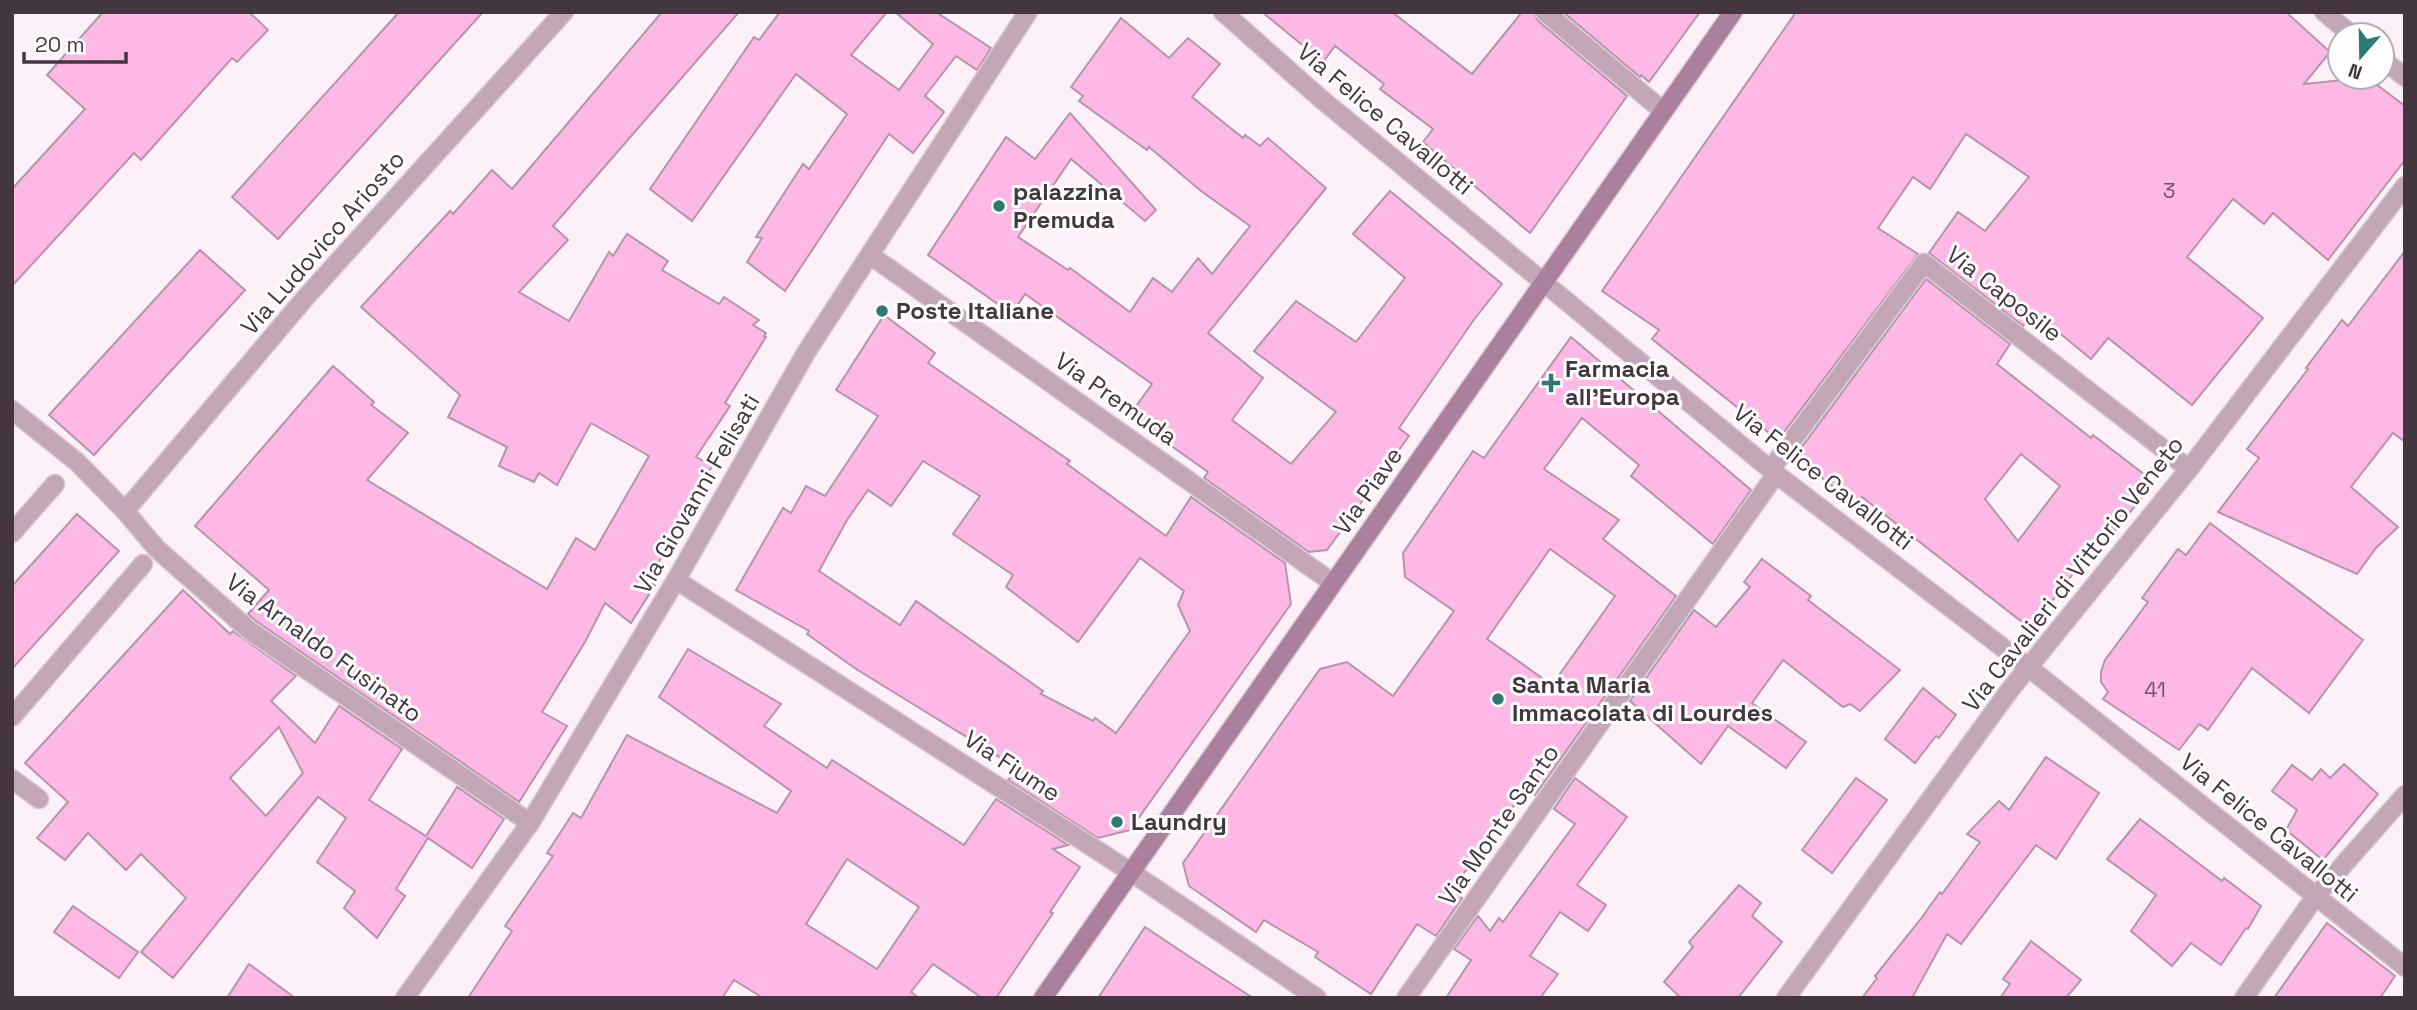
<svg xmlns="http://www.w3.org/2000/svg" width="2417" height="1010" viewBox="0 0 2417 1010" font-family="'Space Grotesk',sans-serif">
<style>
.building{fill:#fdb8e5;stroke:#b596a9;stroke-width:2;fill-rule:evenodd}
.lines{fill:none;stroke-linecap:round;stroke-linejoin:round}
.street-casing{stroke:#d8cbd3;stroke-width:21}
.secondary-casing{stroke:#d8cbd3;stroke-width:21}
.street{stroke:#c4a6b9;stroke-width:18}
.secondary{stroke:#ab809c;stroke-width:18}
.poi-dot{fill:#2f7873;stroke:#fff;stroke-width:2.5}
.labels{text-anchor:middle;stroke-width:6;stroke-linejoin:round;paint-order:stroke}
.number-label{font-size:21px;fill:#725668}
.street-label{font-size:24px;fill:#43363e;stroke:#fff}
.poi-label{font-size:24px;font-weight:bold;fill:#43363e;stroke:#fff;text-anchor:start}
</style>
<rect width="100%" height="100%" fill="#fdf0f8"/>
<g class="building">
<path d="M 103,12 L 249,12 L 268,30 L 237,62 L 232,58 L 141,160 L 134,153 L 12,286 L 12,189 L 85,109 L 47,75 Z"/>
<path d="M 399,12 L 483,12 L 278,239 L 232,197 Z"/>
<path d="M 662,12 L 739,12 L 553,226 L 568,240 L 519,292 L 569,321 L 609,252 L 613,256 L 627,234 L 668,261 L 662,270 L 719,304 L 724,297 L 759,320 L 753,325 L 766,333 L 764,336 L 766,337 L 725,403 L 730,406 L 696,457 L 712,466 L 648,581 L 655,585 L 631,623 L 605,603 L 585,642 L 542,712 L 567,726 L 519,802 L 256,621 L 248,614 L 269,590 L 195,526 L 333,366 L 374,402 L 371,405 L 408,433 L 367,480 L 547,589 L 576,538 L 595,550 L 649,456 L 591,423 L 557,485 L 539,473 L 534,482 L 499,466 L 507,447 L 448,417 L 460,395 L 361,307 L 450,211 L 453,214 L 492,170 L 512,189 Z"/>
<path d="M 780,12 L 887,12 L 851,55 L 899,90 L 933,44 L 895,12 L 936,12 L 991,48 L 977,70 L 956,56 L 925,96 L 944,112 L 913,153 L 889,134 L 785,291 L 747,262 L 762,238 L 756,237 L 803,164 L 809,169 L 847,114 L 796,74 L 692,221 L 650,189 L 754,37 L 759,40 Z"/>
<path d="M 1262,12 L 1392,12 L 1472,74 L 1522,12 L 1534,12 L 1538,21 L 1627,96 L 1530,233 L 1423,142 L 1433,129 L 1380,89 L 1384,84 L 1335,46 L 1323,62 Z"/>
<path d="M 1563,12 L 1700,12 L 1649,82 L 1641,75 L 1640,77 Z"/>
<path d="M 1796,12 L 2286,12 L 2330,52 L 2304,84 L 2363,78 L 2373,82 L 2405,106 L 2405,160 L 2328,260 L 2273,213 L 2264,224 L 2233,199 L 2187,257 L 2263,318 L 2192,405 L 2108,338 L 2091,359 L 2033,311 L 2023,326 L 1929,253 L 1958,212 L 1985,231 L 2029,177 L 1966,134 L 1930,189 L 1913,177 L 1878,228 L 1918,254 L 1778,440 L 1652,339 L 1659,330 L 1602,291 Z"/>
<path d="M 1121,18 L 1169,58 L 1188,38 L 1220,64 L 1192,97 L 1243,138 L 1245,135 L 1260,146 L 1268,138 L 1326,188 L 1208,333 L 1263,378 L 1232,420 L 1291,464 L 1336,412 L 1254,351 L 1296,301 L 1356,342 L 1405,278 L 1353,234 L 1390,191 L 1502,284 L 1473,321 L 1399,428 L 1409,436 L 1327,550 L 1309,552 L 1204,478 L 1208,472 L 1129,416 L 1152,384 L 1025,294 L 1012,314 L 928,255 L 1006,137 L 1035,159 L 1070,113 L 1156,210 L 1145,221 L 1071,159 L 1018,237 L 1068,270 L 1070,268 L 1130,312 L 1153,278 L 1172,292 L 1198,258 L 1212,274 L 1250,226 L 1201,191 L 1149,147 L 1147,150 L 1079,101 L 1083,96 L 1071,87 Z"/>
<path d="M 200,250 L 245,290 L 94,455 L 49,415 Z"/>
<path d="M 2405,251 L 2405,442 L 2393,433 L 2351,487 L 2398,527 L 2376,548 L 2357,574 L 2218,512 L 2259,458 L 2247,449 L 2308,369 L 2306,368 L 2342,320 L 2348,326 Z"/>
<path d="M 1926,279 L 2010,344 L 1997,364 L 2091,438 L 2093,435 L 2154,482 L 2116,530 L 2110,525 L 2031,629 L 1862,497 L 1856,504 L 1809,468 L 1810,466 L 1796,455 ZM 2021,454 L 2060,486 L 2018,541 L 1985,499 Z"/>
<path d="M 884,315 L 935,353 L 928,363 L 1070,461 L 1067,464 L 1166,536 L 1191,497 L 1285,563 L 1291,604 L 1130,830 L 1098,838 L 1008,780 L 1017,768 L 856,669 L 807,634 L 809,631 L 736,590 L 783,508 L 791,513 L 806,486 L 825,496 L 878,416 L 836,390 ZM 923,461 L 980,496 L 953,534 L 1013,575 L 1006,587 L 1078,642 L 1140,558 L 1184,591 L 1178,605 L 1190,631 L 1116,733 L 1095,718 L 1093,721 L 1041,694 L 1043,691 L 916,601 L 900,625 L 819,571 L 847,520 L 868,490 L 891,506 Z"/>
<path d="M 1571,337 L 1751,490 L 1713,544 L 1631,476 L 1639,465 L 1582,418 L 1544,469 L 1619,520 L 1603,539 L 1676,596 L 1535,795 L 1526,789 L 1453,888 L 1462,898 L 1436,936 L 1417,924 L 1371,994 L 1315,957 L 1318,952 L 1264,920 L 1256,932 L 1189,886 L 1183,863 L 1320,669 L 1347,662 L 1393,696 L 1454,611 L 1405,577 L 1403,553 L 1473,451 L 1484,458 ZM 1550,549 L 1615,596 L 1552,685 L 1487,639 Z"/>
<path d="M 77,514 L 119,551 L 12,669 L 12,586 Z"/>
<path d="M 2210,523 L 2363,640 L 2309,713 L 2252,668 L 2208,730 L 2199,724 L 2179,750 L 2103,699 L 2108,692 L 2101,682 L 2101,672 L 2105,660 L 2148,602 L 2142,598 L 2178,549 L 2186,555 Z"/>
<path d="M 1762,559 L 1811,596 L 1808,600 L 1900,670 L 1860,711 L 1850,704 L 1843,707 L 1783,660 L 1752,703 L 1806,742 L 1786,768 L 1728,726 L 1701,764 L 1630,701 L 1694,610 L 1716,627 L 1750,587 L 1744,582 Z"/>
<path d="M 183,590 L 230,634 L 233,631 L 296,676 L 271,701 L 315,743 L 339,706 L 402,749 L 369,800 L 426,836 L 457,787 L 504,819 L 472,868 L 428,838 L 396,889 L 405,896 L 377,938 L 344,908 L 355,891 L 317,862 L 346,818 L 318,797 L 173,978 L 141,952 L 186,898 L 141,854 L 126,870 L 88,833 L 65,860 L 37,838 L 68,802 L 25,763 ZM 279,727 L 303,773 L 266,816 L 230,778 Z"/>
<path d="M 688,649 L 781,704 L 764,726 L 827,768 L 832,760 L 964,845 L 996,799 L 1068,845 L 1053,849 L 1080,867 L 1050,912 L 1053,913 L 996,998 L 982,998 L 933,964 L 911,992 L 919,998 L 763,998 L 734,980 L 722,998 L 468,998 L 512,931 L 505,926 L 553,856 L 547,853 L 573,813 L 581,818 L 627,735 L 777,813 L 791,791 L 659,697 ZM 847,859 L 919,907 L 877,969 L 806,924 Z"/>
<path d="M 1923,688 L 1956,715 L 1939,738 L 1936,736 L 1915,763 L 1885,739 Z"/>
<path d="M 2046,757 L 2099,793 L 2056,859 L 2036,845 L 1961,944 L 1947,934 L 1912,998 L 1862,998 L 1877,978 L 1875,976 L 1920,920 L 1940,892 L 1942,894 L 1980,842 L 1967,834 L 1999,801 L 2009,810 Z"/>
<path d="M 2344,764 L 2378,794 L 2323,860 L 2286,830 L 2297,810 L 2272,791 L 2292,765 L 2312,780 L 2321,769 L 2330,778 Z"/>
<path d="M 1575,778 L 1627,817 L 1577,885 L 1606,905 L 1588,931 L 1560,912 L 1530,956 L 1558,974 L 1540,998 L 1446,998 L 1471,960 L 1454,949 L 1478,916 L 1490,931 L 1499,918 L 1503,922 L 1575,824 L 1554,809 Z"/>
<path d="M 1856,778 L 1887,800 L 1832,873 L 1802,850 Z"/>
<path d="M 2140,819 L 2222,881 L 2224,878 L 2261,906 L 2248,929 L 2246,928 L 2221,965 L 2191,943 L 2172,966 L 2131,931 L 2156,895 L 2107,859 Z"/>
<path d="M 1739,885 L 1761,903 L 1752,916 L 1782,942 L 1738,998 L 1681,998 L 1664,982 L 1693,947 L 1689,942 Z"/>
<path d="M 73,906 L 138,952 L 119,978 L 54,932 Z"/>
<path d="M 2327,923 L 2395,976 L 2380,998 L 2274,998 Z"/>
<path d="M 1145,927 L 1190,957 L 1253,998 L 1098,998 Z"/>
<path d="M 2031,941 L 2081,980 L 2066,998 L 2000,998 L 2010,984 L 2003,979 Z"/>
<path d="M 249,964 L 295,998 L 227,998 Z"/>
</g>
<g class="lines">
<g class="street-casing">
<g id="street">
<path d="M 1223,12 L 1320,98 L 1776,474 L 2028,667 L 2405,967"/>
<path d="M 1545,12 L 1663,111"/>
<path d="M 2324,12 L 2352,35"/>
<path d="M 2382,59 L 2405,77"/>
<path d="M 870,255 L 1333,583"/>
<path d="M 12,410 L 77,462 L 125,511 L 157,549 L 249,630 L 530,823"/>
<path d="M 1771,469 L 1924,263 L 2189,469"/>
<path d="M 125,511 L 306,297 L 564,12"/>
<path d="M 12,533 L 55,484"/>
<path d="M 676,580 L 1131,872 L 1317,998"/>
<path d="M 12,717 L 143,564"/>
<path d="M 12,779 L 39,799"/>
<path d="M 405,998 L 530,823 L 676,580 L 807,351 L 1028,12"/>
<path d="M 1406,998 L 1776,474"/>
<path d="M 1786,998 L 2009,691 L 2189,469 L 2405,186"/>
<path d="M 2244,998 L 2315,897 L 2405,795"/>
</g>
</g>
<g class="secondary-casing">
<path id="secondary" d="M 1043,998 L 1733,12"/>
</g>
<use href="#street" class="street"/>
<use href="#secondary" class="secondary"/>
</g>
<g class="poi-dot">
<circle cx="999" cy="206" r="7"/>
<circle cx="882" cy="311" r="7"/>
<path d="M1547.5 372.5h7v7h7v7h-7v7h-7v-7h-7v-7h7z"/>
<circle cx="1498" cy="699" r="7"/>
<circle cx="1117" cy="822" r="7"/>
</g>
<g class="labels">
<g class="number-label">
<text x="2169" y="198">3</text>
<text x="2155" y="697">41</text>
</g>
<g class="street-label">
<text transform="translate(1385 119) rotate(40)" y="8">Via Felice Cavallotti</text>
<text transform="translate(323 243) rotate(-49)" y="8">Via Ludovico Ariosto</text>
<text transform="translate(2004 294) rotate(38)" y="8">Via Caposile</text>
<text transform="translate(1116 399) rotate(35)" y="8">Via Premuda</text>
<text transform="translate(1823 477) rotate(38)" y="8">Via Felice Cavallotti</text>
<text transform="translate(1368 491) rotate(-55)" y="8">Via Piave</text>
<text transform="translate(697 494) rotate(-60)" y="8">Via Giovanni Felisati</text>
<text transform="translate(2073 574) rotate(-52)" y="8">Via Cavalieri di Vittorio Veneto</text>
<text transform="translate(324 648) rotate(36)" y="8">Via Arnaldo Fusinato</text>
<text transform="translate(1012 766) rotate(33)" y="8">Via Fiume</text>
<text transform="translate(1499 825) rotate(-55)" y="8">Via Monte Santo</text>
<text transform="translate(2269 828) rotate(39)" y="8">Via Felice Cavallotti</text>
</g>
<g class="poi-label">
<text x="1013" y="200">palazzina<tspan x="1013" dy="28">Premuda</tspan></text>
<text x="896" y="319">Poste Italiane</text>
<text x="1565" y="377">Farmacia<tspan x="1565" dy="28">all'Europa</tspan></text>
<text x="1512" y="693">Santa Maria<tspan x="1512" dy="28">Immacolata di Lourdes</tspan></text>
<text x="1131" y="830">Laundry</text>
</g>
</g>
<rect width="2417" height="1010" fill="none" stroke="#43363e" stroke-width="28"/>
<g transform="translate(2361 56) rotate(200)"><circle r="33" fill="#ffffff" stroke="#b4afb2" stroke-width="2"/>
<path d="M0-5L12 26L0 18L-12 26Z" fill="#2f7873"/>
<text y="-10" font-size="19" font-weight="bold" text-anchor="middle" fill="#43363e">N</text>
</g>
<path d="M24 52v10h102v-10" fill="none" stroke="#43363e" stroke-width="3.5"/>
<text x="35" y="52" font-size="21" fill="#43363e" stroke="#ffffff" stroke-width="5" paint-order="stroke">20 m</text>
</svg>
